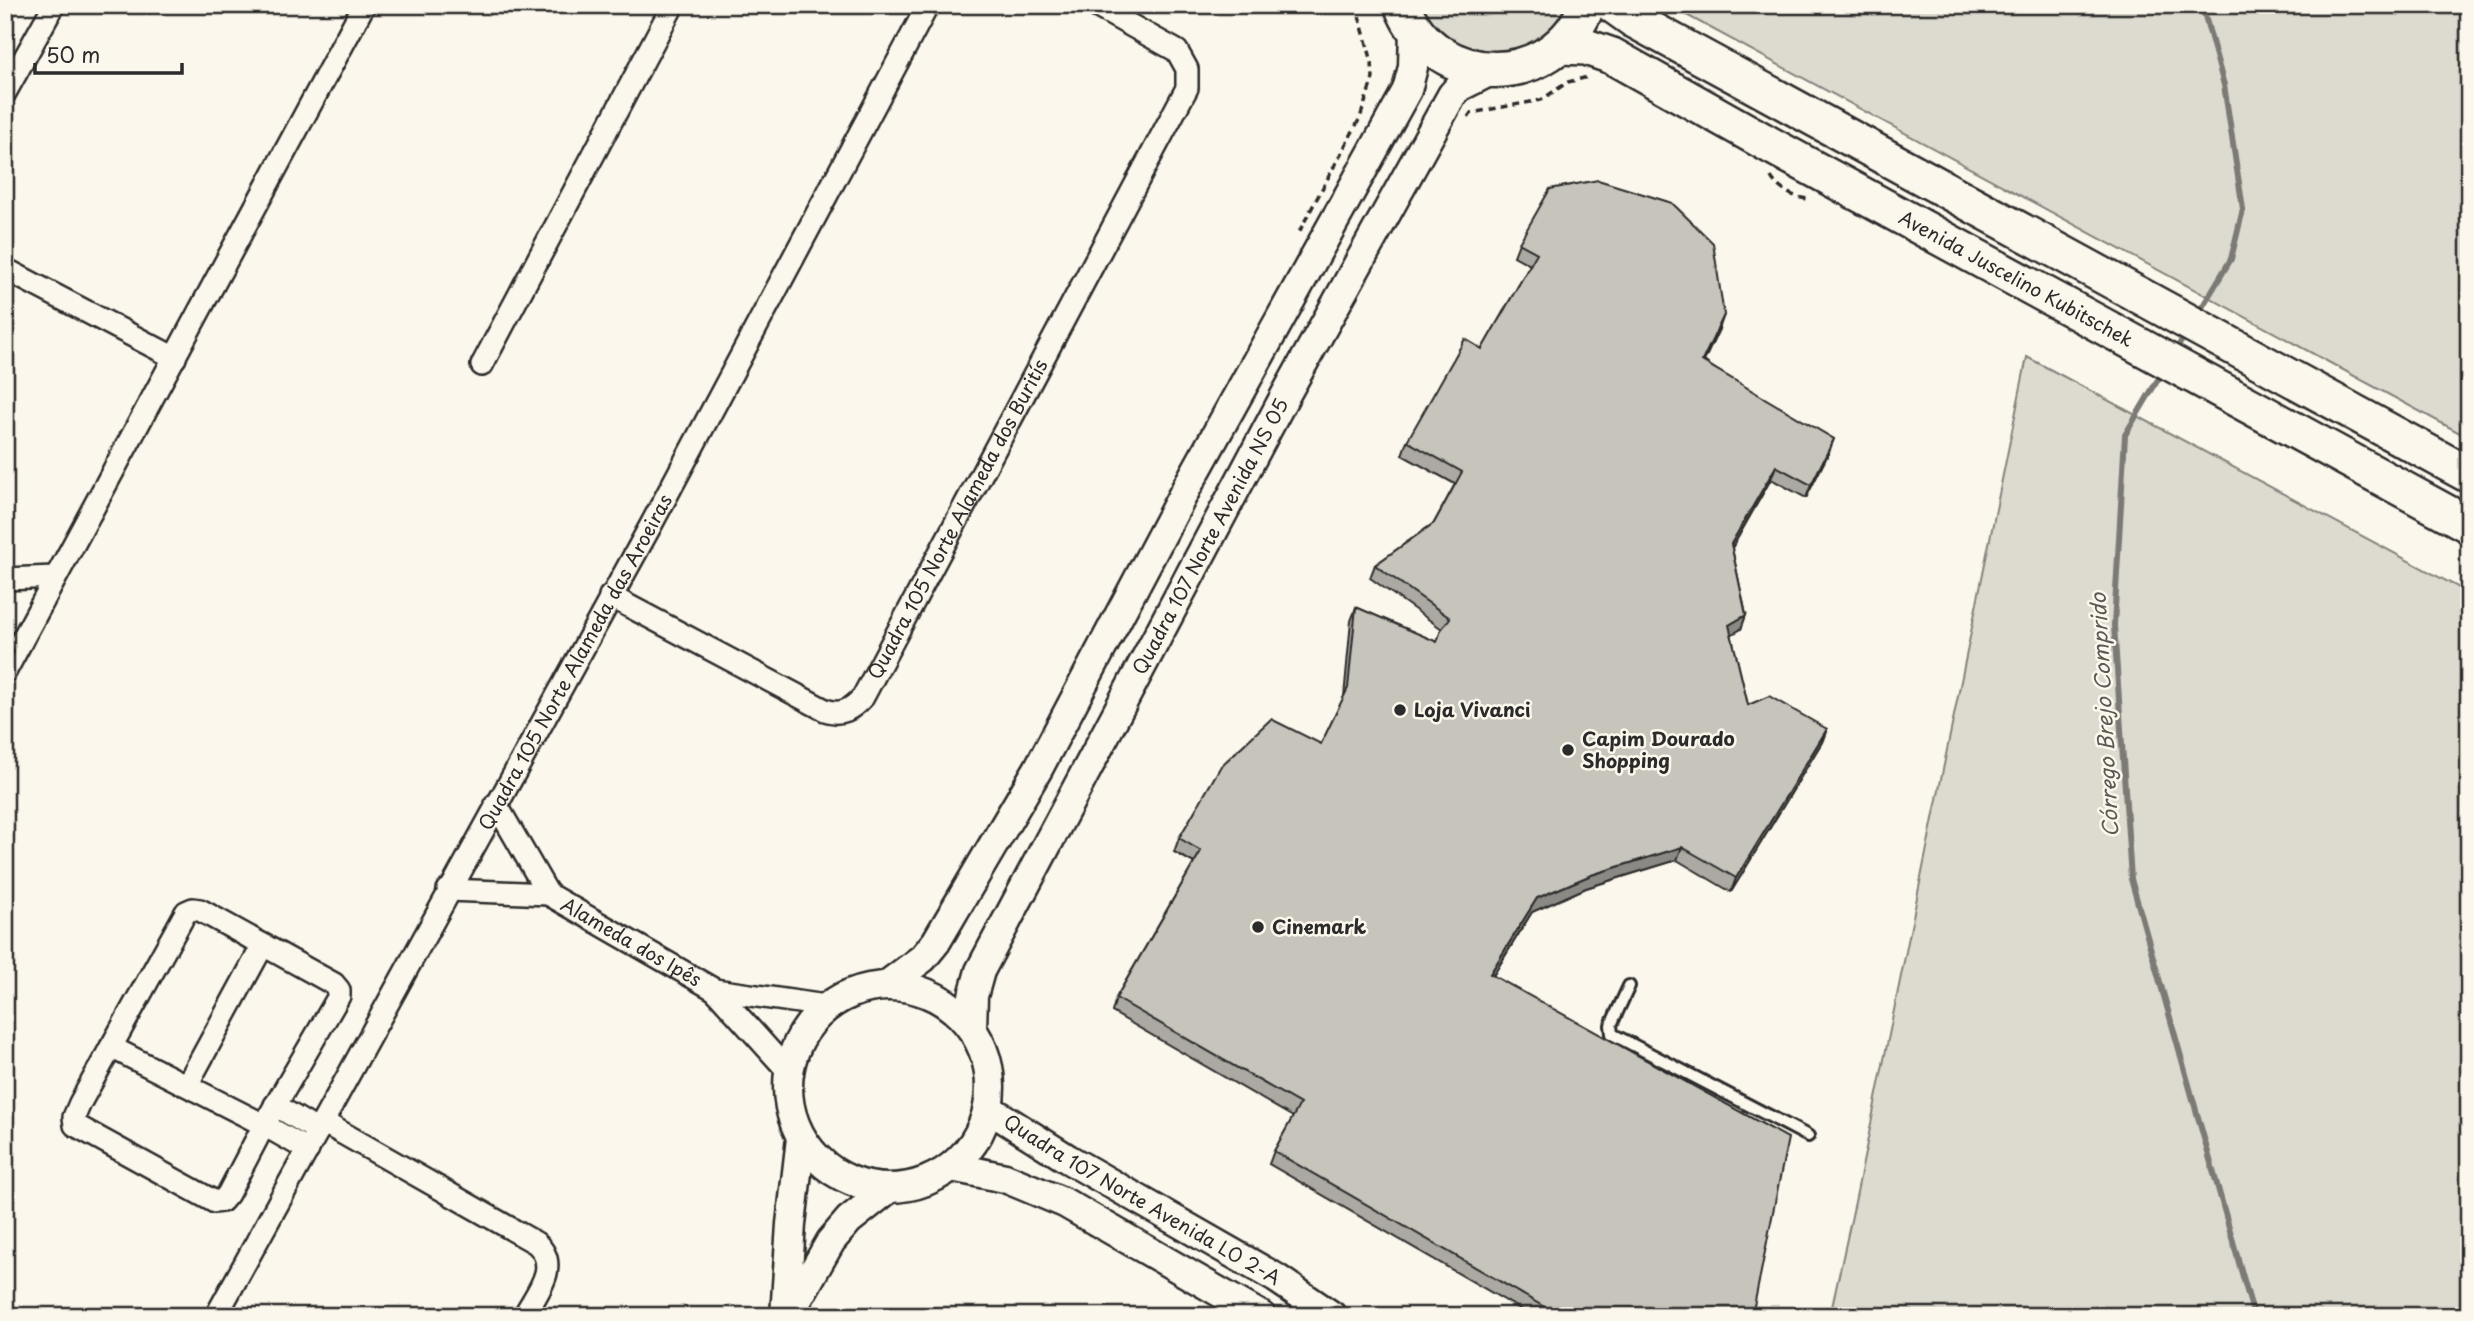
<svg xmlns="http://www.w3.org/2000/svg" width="2474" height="1321" viewBox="0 0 2474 1321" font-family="'Playpen Sans',sans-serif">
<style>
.green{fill:#dddad0;stroke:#84827e;stroke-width:2}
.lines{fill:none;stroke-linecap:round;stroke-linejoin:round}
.stream{stroke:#7b7a75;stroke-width:6}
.service-casing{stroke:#2b2b2b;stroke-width:16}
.minor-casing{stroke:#2b2b2b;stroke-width:26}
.tertiary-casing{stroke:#2b2b2b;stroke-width:33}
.primary-casing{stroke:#2b2b2b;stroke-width:40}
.path{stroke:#2b2b2b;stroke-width:3.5;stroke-dasharray:7 5;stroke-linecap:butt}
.service{stroke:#fbf7ec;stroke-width:10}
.minor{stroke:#fbf7ec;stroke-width:21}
.tertiary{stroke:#fbf7ec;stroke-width:28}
.primary{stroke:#fbf7ec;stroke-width:35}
.wall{fill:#aba9a2;stroke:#2b2b2b;stroke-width:2}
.shaded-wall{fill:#8b8984;stroke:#2b2b2b;stroke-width:2}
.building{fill:#c7c4bc;stroke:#2b2b2b;stroke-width:2}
.poi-dot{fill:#2b2b2b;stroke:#fbf7ec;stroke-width:2.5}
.labels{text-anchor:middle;stroke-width:5;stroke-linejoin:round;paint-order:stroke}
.street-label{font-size:19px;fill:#2b2b2b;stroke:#fbf7ec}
.poi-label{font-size:19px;font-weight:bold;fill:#2b2b2b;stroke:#fbf7ec;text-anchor:start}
.water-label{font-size:21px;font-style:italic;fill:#5a5956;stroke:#fbf7ec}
</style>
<rect width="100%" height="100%" fill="#fbf7ec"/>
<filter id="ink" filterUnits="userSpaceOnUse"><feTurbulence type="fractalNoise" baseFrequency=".0143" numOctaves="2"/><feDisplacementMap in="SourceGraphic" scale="14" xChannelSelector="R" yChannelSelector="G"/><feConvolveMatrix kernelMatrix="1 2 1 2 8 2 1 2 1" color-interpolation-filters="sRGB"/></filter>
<g filter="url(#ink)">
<g class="green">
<path d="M 1416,5 L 1576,5 L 1573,13 L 1518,56 L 1457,49 Z"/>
<path d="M 1668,5 L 2459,5 L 2469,27 L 2469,438 Z"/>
<path d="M 2027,357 L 2469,593 L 2469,1316 L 1830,1316 L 1855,1202 Z"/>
</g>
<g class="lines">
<g class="stream">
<path d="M 2198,314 L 2231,259 L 2243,209 L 2224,85 L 2202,5"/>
<path d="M 2174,353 L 2187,332"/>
<path d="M 2163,371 L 2125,435 L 2114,625 L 2131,879 L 2254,1316"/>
</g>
<g class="service-casing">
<path id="service" d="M 1629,986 L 1611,1025 L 1612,1034 L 1808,1136"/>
</g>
<g class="minor-casing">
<g id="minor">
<path d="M 5,93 L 54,5"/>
<path d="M 5,269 L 175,358"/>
<path d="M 482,365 L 673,5"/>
<path d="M 5,579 L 55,577"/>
<path id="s1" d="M 610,596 L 825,710 C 842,716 852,709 863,697 L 1187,88 L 1187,69 L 1177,51 L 1094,5"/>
<path d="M 5,672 L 364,5"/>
<path d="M 496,804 L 548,894"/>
<path id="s2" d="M 448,890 L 548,894 L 715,990 L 788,1071"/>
<path d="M 193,909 L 200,910 L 334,984 L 339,990 L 339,996 L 264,1125 L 228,1194 L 222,1201 L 215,1202 L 75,1125 L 74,1117 L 80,1103 L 186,912 Z"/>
<path d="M 715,990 L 826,1006"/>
<path d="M 111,1047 L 264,1125 L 308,1150"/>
<path d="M 187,1085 L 263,945"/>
<path d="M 275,1105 L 318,1131"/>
<path d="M 323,1122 L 536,1243 C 561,1266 537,1292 524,1316"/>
<path id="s3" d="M 216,1316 L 651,525 L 928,5"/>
</g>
</g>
<g class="tertiary-casing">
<g id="tertiary">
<path d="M 887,985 L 923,958 L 936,942 L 1038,769 L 1187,487 L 1407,90 L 1413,67 L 1414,28"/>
<circle cx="889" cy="1087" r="101"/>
<path id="s4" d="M 972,1029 L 973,996 L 980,971 L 1286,394 L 1452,95 L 1459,87 L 1493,70"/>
<path id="s5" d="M 989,1109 L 1068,1159 L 1276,1278 L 1332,1316"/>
<path d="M 952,1167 L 1005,1178 L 1065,1203 L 1261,1316"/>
<path d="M 785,1316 L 791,1224 L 801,1138"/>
<path d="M 788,1316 L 831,1241 L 849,1220 L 888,1189"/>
</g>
</g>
<g class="primary-casing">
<g id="primary">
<path d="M 1402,5 C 1435,91 1554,91 1587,5"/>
<path d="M 1613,5 L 1634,20 L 2469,475"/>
<path id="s6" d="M 1559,46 L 1586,47 L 1612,56 L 1772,146 L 2469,525"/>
</g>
</g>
<g class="path">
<path d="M 1468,117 L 1471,113 L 1541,100 L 1568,82 L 1588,77"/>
<path d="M 1771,177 C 1778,190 1796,199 1811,199"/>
<path d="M 1302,231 L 1300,230 L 1360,118 L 1373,78 L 1372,62 L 1356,5"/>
</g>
<use href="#service" class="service"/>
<use href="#minor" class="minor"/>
<use href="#tertiary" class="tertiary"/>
<use href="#primary" class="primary"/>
</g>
<path class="wall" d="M 1519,243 L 1719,329 L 1704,361 L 1829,452 L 1806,498 L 1771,479 L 1732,548 L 1746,615 L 1741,629 L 1731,634 L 1748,705 L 1827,729 L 1822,742 L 1731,892 L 1677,860 L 1586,888 L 1532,912 L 1493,976 L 1752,1316 L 1532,1316 L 1269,1164 L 1274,1151 L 1293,1117 L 1112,1012 L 1116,998 L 1194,863 L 1174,852 L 1179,838 L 1321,744 L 1344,697 L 1351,621 L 1356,607 L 1437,642 L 1442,629 L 1370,578 L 1375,565 L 1434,523 L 1455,484 L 1402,455 L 1407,441 L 1482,349 L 1530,265 L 1514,256 Z"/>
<g class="shaded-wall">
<path d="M 1724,315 L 1719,329 L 1698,374 L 1702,361 Z"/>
<path d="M 1834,439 L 1829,452 L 1806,498 L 1811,485 Z"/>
<path d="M 1776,466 L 1771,479 L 1726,558 L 1731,544 Z"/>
<path d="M 1746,615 L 1741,629 L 1724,639 L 1729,625 Z"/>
<path d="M 14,651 L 9,664 L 5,672 L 5,667 Z"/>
<path d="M 1827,729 L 1822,742 L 1731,892 L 1736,878 Z"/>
<path d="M 1682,847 L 1677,860 L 1586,888 L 1532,912 L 1485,988 L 1490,974 L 1537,898 L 1591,875 Z"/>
</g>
<g class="building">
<path d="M 1598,180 L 1672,203 L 1713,243 L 1724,315 L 1702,361 L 1834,439 L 1811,485 L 1776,466 L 1731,544 L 1746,615 L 1729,625 L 1748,705 L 1769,696 L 1827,729 L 1736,878 L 1682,847 L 1591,875 L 1537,898 L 1490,974 L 1788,1138 L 1752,1316 L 1560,1316 L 1274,1151 L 1300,1104 L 1116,998 L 1201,851 L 1179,838 L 1221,766 L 1271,719 L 1321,744 L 1348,688 L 1356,607 L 1437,642 L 1441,630 L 1450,618 L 1375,565 L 1434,523 L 1462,472 L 1407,441 L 1465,339 L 1482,349 L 1537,253 L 1519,243 L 1550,189 Z"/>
<path d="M 5,635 L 14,651 L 5,667 Z"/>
</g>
</g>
<g class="poi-dot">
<circle cx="1400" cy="710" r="7"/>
<circle cx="1568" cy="750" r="7"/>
<circle cx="1258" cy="927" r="7"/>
</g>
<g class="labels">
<g class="street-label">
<text dy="7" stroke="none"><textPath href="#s6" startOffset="516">Avenida Juscelino Kubitschek</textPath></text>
<text dy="7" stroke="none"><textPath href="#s1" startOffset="488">Quadra 105 Norte Alameda dos Buritís</textPath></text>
<text dy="7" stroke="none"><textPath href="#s4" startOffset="551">Quadra 107 Norte Avenida NS 05</textPath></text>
<text dy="7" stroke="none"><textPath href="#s3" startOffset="746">Quadra 105 Norte Alameda das Aroeiras</textPath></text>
<text dy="7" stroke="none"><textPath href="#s2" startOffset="196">Alameda dos Ipês</textPath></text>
<text dy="7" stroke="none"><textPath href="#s5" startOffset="178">Quadra 107 Norte Avenida LO 2-A</textPath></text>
</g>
<g class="poi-label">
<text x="1414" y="717">Loja Vivanci</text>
<text x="1582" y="746">Capim Dourado<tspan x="1582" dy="22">Shopping</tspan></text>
<text x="1272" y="934">Cinemark</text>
</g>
<g class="water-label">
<text transform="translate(2105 715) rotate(-93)" y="7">Córrego Brejo Comprido</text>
</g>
</g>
<rect width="2474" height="1321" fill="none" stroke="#fbf7ec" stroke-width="28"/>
<rect x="14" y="14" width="2446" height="1293" fill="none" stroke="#2b2b2b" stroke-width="2.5" filter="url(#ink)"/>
<path d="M35 63v10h147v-10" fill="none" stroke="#2b2b2b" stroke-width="3.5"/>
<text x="46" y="63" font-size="21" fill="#2b2b2b" stroke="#fbf7ec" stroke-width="5" paint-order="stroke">50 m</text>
</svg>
